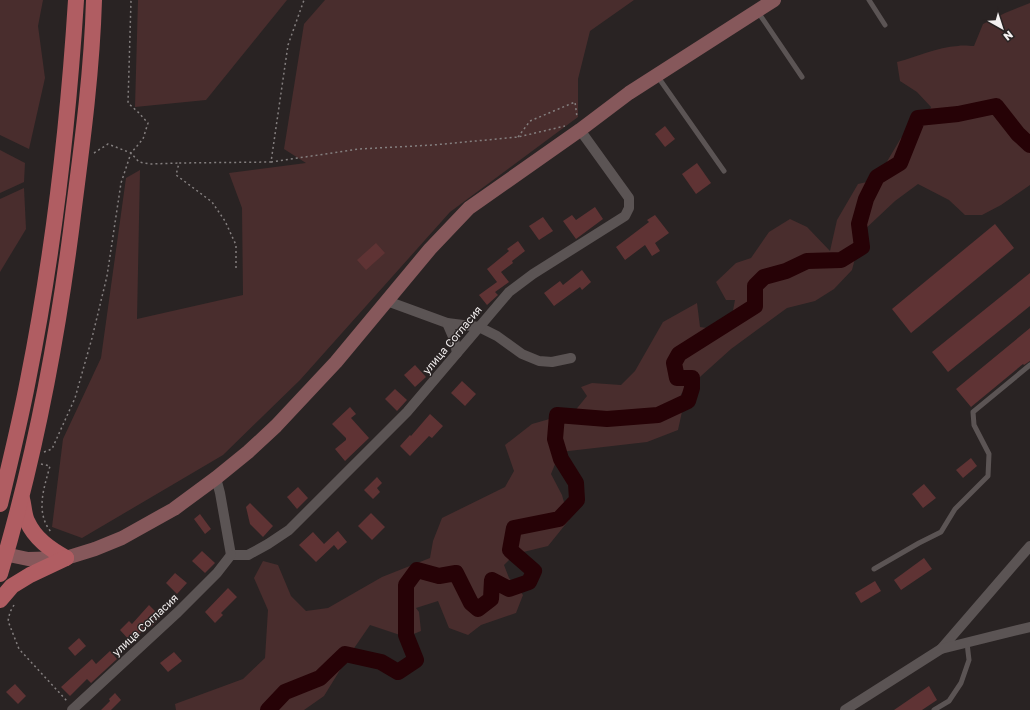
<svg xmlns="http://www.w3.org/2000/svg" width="1030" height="710" viewBox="0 0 1030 710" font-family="'Golos Text',sans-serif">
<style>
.green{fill:#492d2d}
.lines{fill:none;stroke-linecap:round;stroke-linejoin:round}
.river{stroke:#260206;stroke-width:16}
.building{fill:#5f3334}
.path{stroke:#847f7f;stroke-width:1.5;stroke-dasharray:2 3;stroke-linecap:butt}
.lane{stroke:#5b5454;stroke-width:5}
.street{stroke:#5b5454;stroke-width:10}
.secondary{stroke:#86585b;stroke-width:14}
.primary{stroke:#b05d62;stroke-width:16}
.labels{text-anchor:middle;stroke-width:3;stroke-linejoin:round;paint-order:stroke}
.street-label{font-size:11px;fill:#f4f0f0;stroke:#292323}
</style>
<rect width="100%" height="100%" fill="#292323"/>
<g class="green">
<path d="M 0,0 L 43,0 L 38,26 L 45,78 L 29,149 L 0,135 Z"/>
<path d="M 138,0 L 287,0 L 206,100 L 135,107 Z"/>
<path d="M 325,0 L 634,0 L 590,31 L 578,79 L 578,117 L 450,212 L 300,380 L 223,455 L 82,538 L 52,527 L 63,439 L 101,358 L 126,178 L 140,170 L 137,319 L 243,295 L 242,208 L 229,173 L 306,163 L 284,149 L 304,24 Z"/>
<path d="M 1030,3 L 1030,185 L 1001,205 L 982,215 L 965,215 L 949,200 L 918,184 L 895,201 L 862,232 L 852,270 L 834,289 L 815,301 L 787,308 L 731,349 L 681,394 L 683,407 L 678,430 L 647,442 L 560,452 L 551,474 L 562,495 L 569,520 L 548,546 L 515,554 L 504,565 L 509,578 L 523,595 L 516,613 L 481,625 L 468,635 L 449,628 L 438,601 L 416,608 L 419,612 L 421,631 L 406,637 L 370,625 L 348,657 L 324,696 L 304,710 L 176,710 L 175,704 L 243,679 L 265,658 L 268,610 L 254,578 L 263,561 L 278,565 L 291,596 L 306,611 L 328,608 L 382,577 L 430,558 L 433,541 L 442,518 L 505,487 L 514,471 L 505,445 L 532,424 L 574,412 L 587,396 L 581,387 L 592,383 L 621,385 L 635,371 L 663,322 L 697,303 L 700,327 L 714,329 L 731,321 L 735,300 L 726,300 L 716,282 L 736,263 L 751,258 L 769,232 L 790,219 L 807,227 L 830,251 L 837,220 L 858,184 L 876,180 L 901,138 L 909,134 L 926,119 L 931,107 L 917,92 L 900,81 L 897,62 C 917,57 937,47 958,46 C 963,45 969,46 974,46 L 983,24 L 1005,13 Z"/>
<path d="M 0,150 L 25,163 L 24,182 L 0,193 Z"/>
<path d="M 24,188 L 26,229 L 0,272 L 0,199 Z"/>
</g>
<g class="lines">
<path class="river" d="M 268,710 L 285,692 L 320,678 L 345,654 L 381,662 L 398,672 L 416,660 L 406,635 L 406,585 L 417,570 L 439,576 L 456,573 L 471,603 L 478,609 L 491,599 L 492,580 L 509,589 L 529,582 L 534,571 L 510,550 L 514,528 L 559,519 L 577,500 L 576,483 L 561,459 L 555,439 L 557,415 L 607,419 L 658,415 L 688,401 L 692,388 L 692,378 L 677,378 L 674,363 L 679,354 L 755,306 L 755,286 L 764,277 L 786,271 L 807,261 L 841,260 L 862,247 L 859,224 L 866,199 L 877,177 L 900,163 L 918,118 L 958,114 L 996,106 L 1018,134 L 1030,145"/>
</g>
<g class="building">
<path d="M 665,126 L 675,139 L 665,147 L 655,134 Z"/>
<path d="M 697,163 L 711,183 L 696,194 L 682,174 Z"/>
<path d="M 595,207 L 603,219 L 576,239 L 563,221 L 572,215 L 576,220 Z"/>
<path d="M 655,215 L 669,233 L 655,243 L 660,251 L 652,256 L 645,245 L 625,260 L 616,247 L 649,222 L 647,220 Z"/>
<path d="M 543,217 L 553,231 L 539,240 L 529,226 Z"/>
<path d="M 995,224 L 1014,248 L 911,333 L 892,309 Z"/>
<path d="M 518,241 L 525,251 L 512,261 L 513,263 L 501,272 L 509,282 L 495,292 L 498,295 L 487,305 L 479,295 L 497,282 L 487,269 L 509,251 L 507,249 Z"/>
<path d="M 376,243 L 385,253 L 366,270 L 357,260 Z"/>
<path d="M 582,270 L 591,282 L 582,290 L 580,287 L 554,306 L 544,293 L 560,281 L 563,285 Z"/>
<path d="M 1030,273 L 1030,306 L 948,372 L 932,352 Z"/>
<path d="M 1030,328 L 1030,361 L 1024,365 L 1023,364 L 971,407 L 956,389 Z"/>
<path d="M 415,365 L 426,377 L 415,387 L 404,375 Z"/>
<path d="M 462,381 L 476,394 L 465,406 L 451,393 Z"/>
<path d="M 395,389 L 407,400 L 397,411 L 385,399 Z"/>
<path d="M 350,407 L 356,414 L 351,418 L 369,438 L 345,461 L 335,449 L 346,440 L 346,438 L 332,424 Z"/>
<path d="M 430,414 L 443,426 L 432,438 L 429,436 L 410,456 L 400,446 L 410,435 L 411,436 Z"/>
<path d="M 971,458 L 977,466 L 963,478 L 956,470 Z"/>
<path d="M 377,477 L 382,483 L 377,488 L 380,492 L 373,499 L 364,490 Z"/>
<path d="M 924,484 L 936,498 L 923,508 L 912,494 Z"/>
<path d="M 298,487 L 308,498 L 297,509 L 287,497 Z"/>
<path d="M 250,503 L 273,526 L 263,537 L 250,524 L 246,507 Z"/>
<path d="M 371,513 L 385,527 L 372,540 L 358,526 Z"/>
<path d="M 200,514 L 211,529 L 205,534 L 194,519 Z"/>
<path d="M 338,531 L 347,542 L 338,550 L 334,545 L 316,562 L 299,545 L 313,532 L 324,544 Z"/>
<path d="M 202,551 L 215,563 L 205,573 L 192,561 Z"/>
<path d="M 924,558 L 932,569 L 901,590 L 894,580 Z"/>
<path d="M 175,573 L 187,583 L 177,594 L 166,583 Z"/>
<path d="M 875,581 L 881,591 L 861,603 L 855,593 Z"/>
<path d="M 228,588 L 237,597 L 221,613 L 223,615 L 215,623 L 205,612 Z"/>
<path d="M 149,605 L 161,617 L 151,627 L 149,625 L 131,642 L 120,630 L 129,621 L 132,624 Z"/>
<path d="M 79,638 L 86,646 L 75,656 L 68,648 Z"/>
<path d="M 110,651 L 117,659 L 91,683 L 87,679 L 70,696 L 61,687 L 92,659 L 96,664 Z"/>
<path d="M 174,652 L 182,661 L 168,672 L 160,663 Z"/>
<path d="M 15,684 L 26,696 L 18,704 L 6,692 Z"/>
<path d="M 929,686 L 937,700 L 922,710 L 894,710 Z"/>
<path d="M 115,693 L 121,700 L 111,710 L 101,710 L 110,701 L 109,699 Z"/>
</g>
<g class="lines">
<g class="path">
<path d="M 518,137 L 530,121 L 575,102 L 577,117"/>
<path d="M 94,153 L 108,144 L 131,153 L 139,162 L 150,164 L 180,163"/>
<path d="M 271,162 L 359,149 L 433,145 L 518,137 L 565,126"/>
<path d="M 236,268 L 236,245 L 225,221 L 212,202 L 176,175 L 179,163 L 271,162 L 288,45 L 304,0"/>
<path d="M 44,452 L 52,449 L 75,398 L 92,338 L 107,276 L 121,183 L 131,153 L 143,139 L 148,123 L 139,113 L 128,103 L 131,0"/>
<path d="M 41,464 L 50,466 C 44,488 35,512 51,532"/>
<path d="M 14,605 L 10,612 L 8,621 L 19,649 L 67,701"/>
</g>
<g class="lane">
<path d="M 869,0 L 885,25"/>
<path d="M 758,12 L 802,77"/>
<path d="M 658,77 L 724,171"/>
<path d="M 874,569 L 919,543 L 941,532 L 955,509 L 988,476 L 989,454 L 974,425 L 973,412 L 1030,365"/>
<path d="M 934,710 L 949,701 L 961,683 L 969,660 L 967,643"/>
</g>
<g class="street">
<path d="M 387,301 L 447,323 L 479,327 L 497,336 L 522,354 L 539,361 L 552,362 L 571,358"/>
<path d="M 447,323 L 454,339 L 457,353"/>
<path d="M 216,478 L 220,493 L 231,555 L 248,555 L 268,544 L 289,530 L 407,412 L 509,292 L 533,274 L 625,216 L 629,208 L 629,198 L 580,130"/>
<path d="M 941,649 L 1030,546"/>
<path d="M 72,710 L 178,612 L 217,573 L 231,555"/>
<path d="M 845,710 L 941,649 L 1030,627"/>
</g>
<path class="secondary" d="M 0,553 L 28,559 L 66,558 L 95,549 L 122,538 L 174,509 L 216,478 L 248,452 L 276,426 L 336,362 L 430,249 L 469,208 L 580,130 L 629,93 L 774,0"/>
<g class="primary">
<path d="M 22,499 C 24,506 24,515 27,521 C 35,539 50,549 66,558"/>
<path d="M 0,504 C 10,463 20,422 28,380 C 53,255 68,127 76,0"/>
<path d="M 0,574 C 36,454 59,331 74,207 C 83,138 92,69 94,0"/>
<path d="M 0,600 L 12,586 L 30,575 L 66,558"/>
</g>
</g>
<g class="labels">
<g class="street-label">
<text transform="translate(452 340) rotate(-50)" y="4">улица Согласия</text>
<text transform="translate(145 625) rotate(-43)" y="4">улица Согласия</text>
</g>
</g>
<g transform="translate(1002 28) rotate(141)" stroke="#292323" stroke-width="3" paint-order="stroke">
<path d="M0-3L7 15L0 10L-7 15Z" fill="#f4f0f0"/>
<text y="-6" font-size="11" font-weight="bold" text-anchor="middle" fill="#f4f0f0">N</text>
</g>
</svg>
